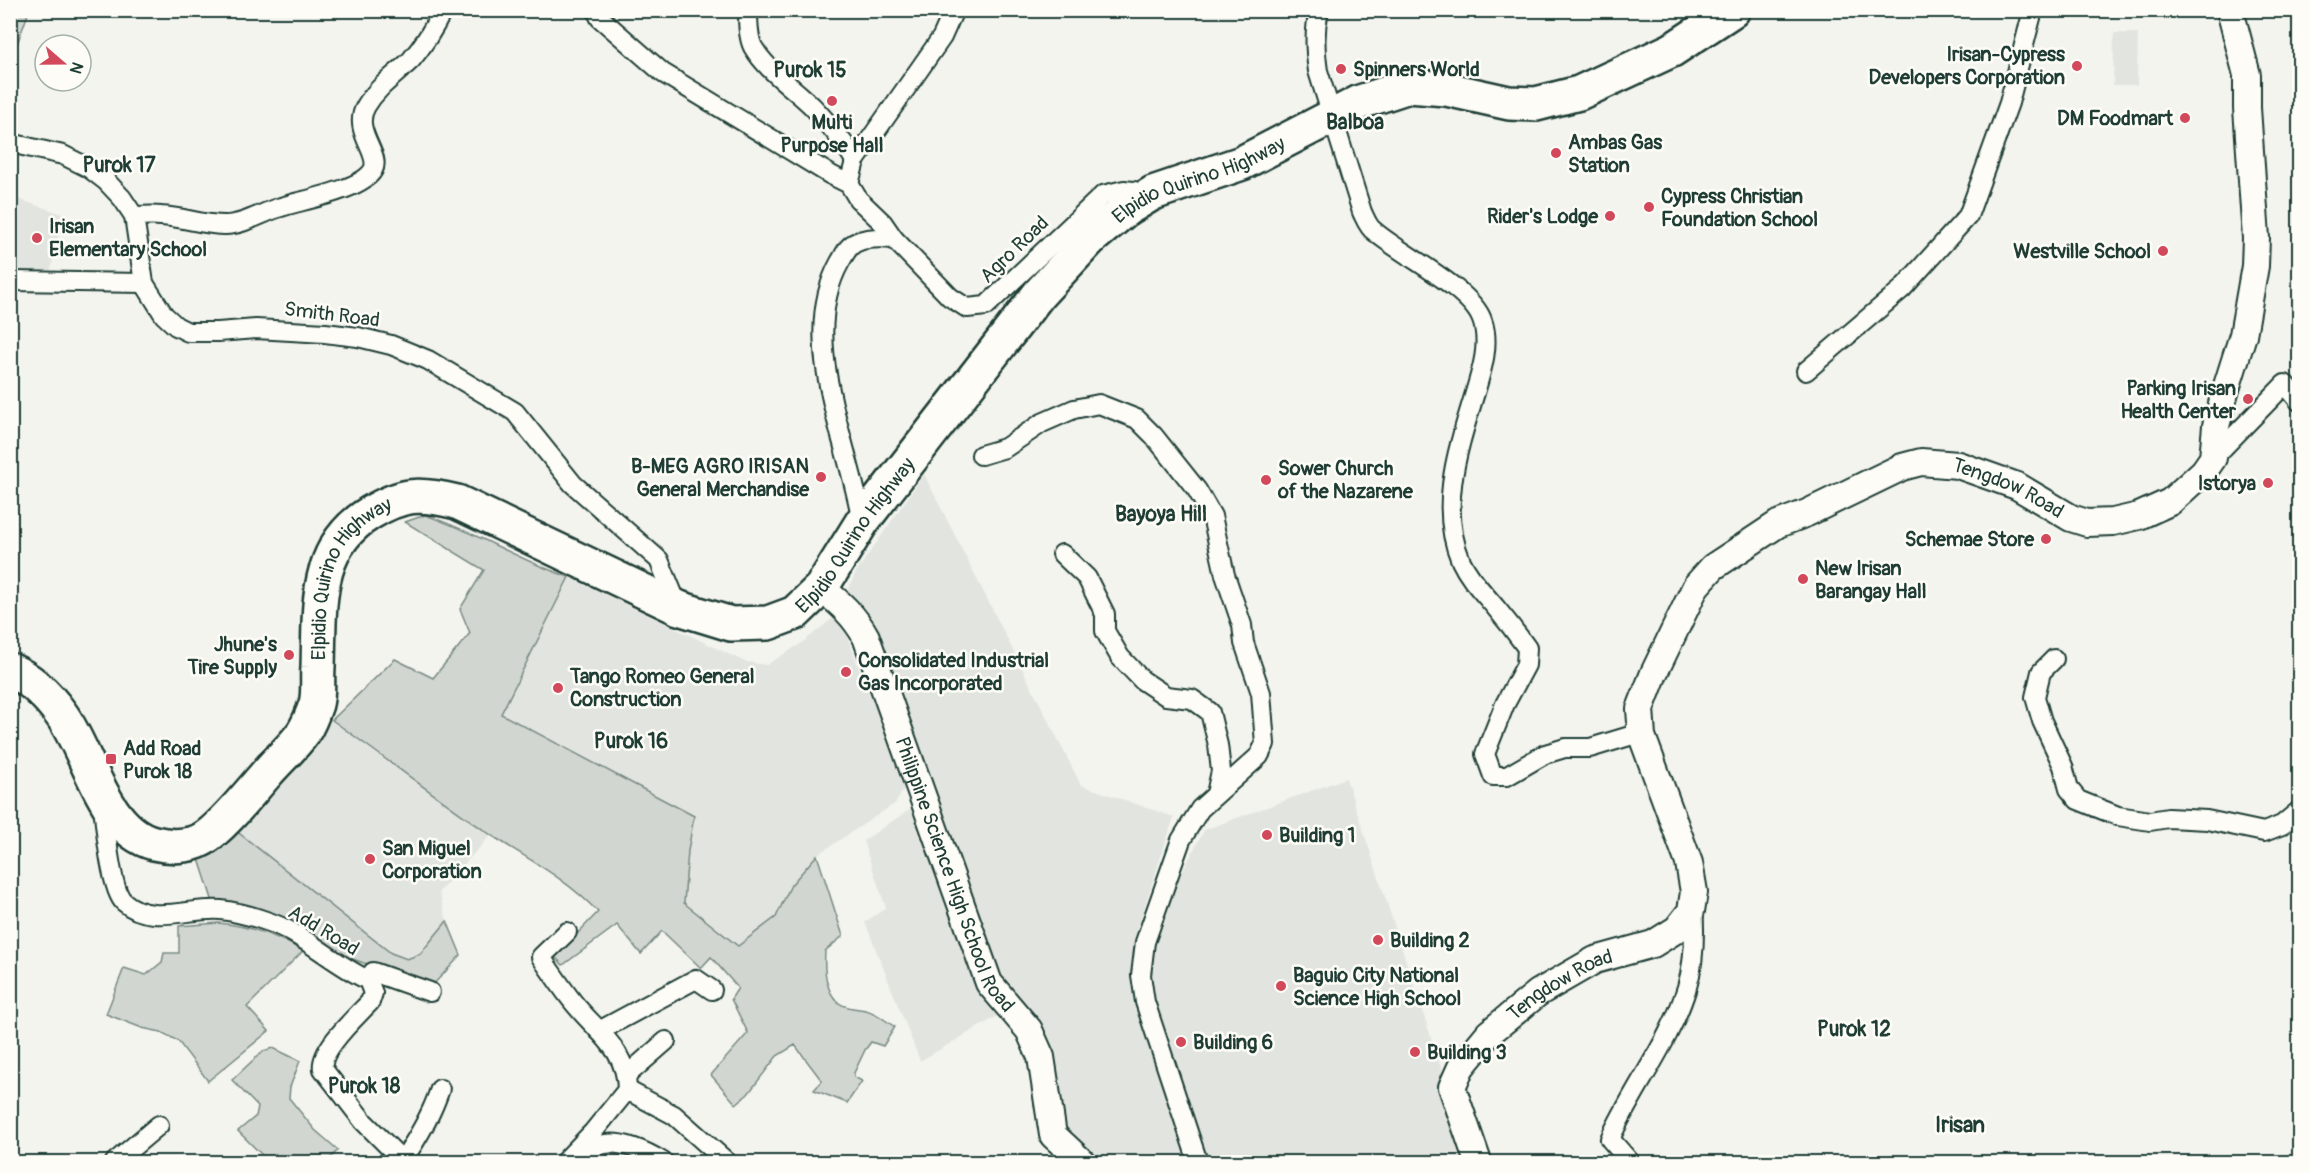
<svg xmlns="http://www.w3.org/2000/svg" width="2310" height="1173" viewBox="0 0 2310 1173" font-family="Pangolin,sans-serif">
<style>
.built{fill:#e2e5df}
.green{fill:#d1d6d1;stroke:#788a82;stroke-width:1.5}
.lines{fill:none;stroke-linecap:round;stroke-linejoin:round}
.street-casing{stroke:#1f3d34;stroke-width:22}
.secondary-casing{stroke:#1f3d34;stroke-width:30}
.highway-casing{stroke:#1f3d34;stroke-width:38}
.street{stroke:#fdfcf7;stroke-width:18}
.secondary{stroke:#fdfcf7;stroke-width:26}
.highway{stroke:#fdfcf7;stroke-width:33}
.poi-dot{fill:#d1495b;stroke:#fdfcf7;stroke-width:2}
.labels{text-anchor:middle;stroke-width:5;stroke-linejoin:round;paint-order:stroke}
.poi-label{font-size:20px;font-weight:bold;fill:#1f3d34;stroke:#fdfcf7;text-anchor:start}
.street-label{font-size:20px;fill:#1f3d34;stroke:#fdfcf7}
.neighbourhood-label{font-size:21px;font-weight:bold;fill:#1f3d34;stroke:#fdfcf7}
.quarter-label{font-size:22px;font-weight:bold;fill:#1f3d34;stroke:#fdfcf7}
</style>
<rect width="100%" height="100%" fill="#f4f4ef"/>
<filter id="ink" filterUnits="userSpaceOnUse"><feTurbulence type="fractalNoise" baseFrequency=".0167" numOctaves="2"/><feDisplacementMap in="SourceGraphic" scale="12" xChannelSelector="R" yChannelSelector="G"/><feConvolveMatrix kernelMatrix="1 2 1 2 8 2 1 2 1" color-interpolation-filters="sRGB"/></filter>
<g filter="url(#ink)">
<g class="built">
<path d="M 2114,33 L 2138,33 L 2137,85 L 2113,85 Z"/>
<path d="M 18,199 L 63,214 L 51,270 L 13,273 Z"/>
<path d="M 924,474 L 1081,785 L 1174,817 L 1134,939 L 1132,977 L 1193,1162 L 1104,1162 L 1076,1142 L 1072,1137 L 1060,1115 L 1049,1044 L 1043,1030 L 1028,1006 L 999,979 L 870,618 L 846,595 L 856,572 Z"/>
<path d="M 569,577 L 743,661 L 766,665 L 802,643 L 839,613 L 864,682 L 884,724 L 907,783 L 896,803 L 817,855 L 791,885 L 776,917 L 738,946 L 684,903 L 688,851 L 694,816 L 501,714 Z"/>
<path d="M 332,720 L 491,835 L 439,892 L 447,921 L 420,954 L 407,959 L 391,953 L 235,830 Z"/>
<path d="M 1346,778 L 1472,1162 L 1202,1162 L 1149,1012 L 1147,961 L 1162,911 L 1204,830 Z"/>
<path d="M 913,807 L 1005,1012 L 920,1061 L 865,922 L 886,908 L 863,841 Z"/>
</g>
<g class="green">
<path d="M 11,10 L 29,11 L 13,55 L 11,56 Z"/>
<path d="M 425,515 C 475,531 519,561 569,577 L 501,714 L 694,816 L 688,851 L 684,903 L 738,946 L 776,917 L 791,885 L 817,855 L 843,936 L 825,951 C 824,967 824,991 839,1003 C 846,1009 858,1008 866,1010 C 877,1013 886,1021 895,1027 L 883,1046 L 871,1042 L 865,1050 L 854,1073 L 854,1077 L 862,1081 L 847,1103 L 814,1090 L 822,1081 L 795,1045 L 777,1056 L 748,1094 L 736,1104 L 711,1075 L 748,1033 L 731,999 L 738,988 L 711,957 L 701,968 L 662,931 L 641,954 L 617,925 L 563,965 L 555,957 L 598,912 C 567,879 528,859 491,835 C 437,798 385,758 332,720 L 395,659 L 433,678 L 470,633 L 460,609 L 484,570 L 405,522 Z"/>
<path d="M 235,830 L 391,953 L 407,959 L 420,954 L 447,921 L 461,955 L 431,987 L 347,957 L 312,933 L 290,921 L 213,902 L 198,856 Z"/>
<path d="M 219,923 C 250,926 276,935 303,951 L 247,1007 L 269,1031 L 208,1081 L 178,1041 L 161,1032 L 142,1028 L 106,1014 L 124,968 L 146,975 L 162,962 L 164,953 L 179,953 L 179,926 Z"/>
<path d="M 273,1048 L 300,1061 L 290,1087 L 289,1098 L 315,1130 L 338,1150 L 327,1162 L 269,1162 L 238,1131 L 256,1116 L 258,1107 L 232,1080 L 263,1051 Z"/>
</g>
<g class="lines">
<g class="street-casing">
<g id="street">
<path d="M 596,10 L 600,18 L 663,73 L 831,175 L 849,184 L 858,199 L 883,223 L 894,239"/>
<path d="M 748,10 C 748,21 748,37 753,47 C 767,71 793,87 812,106 C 828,123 844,141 855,161"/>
<path d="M 1319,10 C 1314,32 1315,50 1318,71 L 1362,212 C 1365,218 1368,227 1374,231 C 1400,254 1471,288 1482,320 C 1491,344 1481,373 1474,396 C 1458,449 1438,507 1461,561 C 1470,580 1483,592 1496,608 C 1507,621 1517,634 1527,648 L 1526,665 L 1505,704 L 1485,754 L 1493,776 L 1507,776 L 1545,754 L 1565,748 L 1590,748 L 1633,735 L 1639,720"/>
<path d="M 10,143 L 63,155 L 89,168 L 106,181 L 122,198 L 134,216 L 144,283 L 164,315 L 176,326 L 188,332 L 218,332 L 256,329 L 325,333 L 358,337 L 391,345 L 428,360 L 515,412 L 573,484 L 659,560 L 678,606"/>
<path d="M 849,184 L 855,161 L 942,37 L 954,10"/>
<path d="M 134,216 C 143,216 152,215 161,216 C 183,217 203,225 225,225 C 244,225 263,212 281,207 C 302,200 362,190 373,170 C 382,154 351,131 366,106 C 377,87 396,75 411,60 C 424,45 434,28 443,10"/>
<path d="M 12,281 L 144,283"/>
<path d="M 1806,371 L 1902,289 L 1968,216 L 2009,103 L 2033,10"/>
<path d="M 981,455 L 1005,448 L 1042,423 L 1074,409 L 1099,404 L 1137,419 L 1154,436 L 1197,490 L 1212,516 L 1225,575 L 1242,625 L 1244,643 L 1261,693 L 1265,744 L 1259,756 L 1200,809 L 1181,840 L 1145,942 L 1141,975 L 1145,1002 L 1198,1162"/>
<path d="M 2213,458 L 2285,384 L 2300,402"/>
<path d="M 862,522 C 849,442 797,339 840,262 C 845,254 848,245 857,242 C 868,237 882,238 894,239 L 950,297 L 967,308 L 986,306 L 1103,195 L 1124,190 L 1150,193"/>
<path d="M 1062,554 L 1087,578 L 1105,614 L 1105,631 L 1120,657 L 1142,680 L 1166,696 L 1192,699 L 1210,712 L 1218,745 L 1221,771 L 1216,794"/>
<path d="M 2054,659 L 2041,672 L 2035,697 L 2042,721 L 2063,766 L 2069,789 L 2078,800 L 2118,816 L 2150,821 L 2168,818 L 2207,820 L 2264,832 L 2282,825 L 2300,810"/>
<path d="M 103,805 C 105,824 111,891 124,902 C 151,926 190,907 221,910 C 244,913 275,922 295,934 C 320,949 342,968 368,980 L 373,993 L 370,1002 C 357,1016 319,1050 323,1069 L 364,1122 L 404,1162"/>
<path d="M 368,980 L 373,972 L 430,992"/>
<path d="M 599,1031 L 696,979 L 712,990"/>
<path d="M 627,1075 L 666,1041"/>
<path d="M 627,1090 L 674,1115 L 727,1162"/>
<path d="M 575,1157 C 583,1153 592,1148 601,1145 C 620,1139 647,1152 663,1162"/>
<path d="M 402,1161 C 418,1138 431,1116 440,1089"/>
<path d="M 115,1162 L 159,1125"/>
<path d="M 564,1162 L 593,1132 L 627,1090 C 627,1049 597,1032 573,1002 C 562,988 551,972 541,957 L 567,932"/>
<path d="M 1630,1162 L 1610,1139 C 1633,1088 1671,1041 1687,987 C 1695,960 1695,931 1693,904"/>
</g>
</g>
<g class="secondary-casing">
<g id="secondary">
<path id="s1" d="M 821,588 C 840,603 854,615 866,637 L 989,983 L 1029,1030 L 1041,1057 L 1053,1135 L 1082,1162"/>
<path id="s2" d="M 1478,1162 L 1452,1087 L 1461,1067 L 1489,1033 L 1538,993 L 1595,960 L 1653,944 L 1677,929 L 1691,911 L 1694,892 L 1689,863 L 1642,736 L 1640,709 L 1654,673 L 1696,586 L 1713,567 L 1778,524 L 1807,513 L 1902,467 L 1921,462 L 1958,465 L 2017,486 L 2071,518 L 2087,523 L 2113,522 L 2139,516 L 2170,502 L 2204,471 L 2213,458 L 2216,426 L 2226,389 L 2243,335 L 2255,266 L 2256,238 L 2247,108 L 2247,75 L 2230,10"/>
</g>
</g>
<g class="highway-casing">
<g id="highway">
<path id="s3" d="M 10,670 C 31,679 48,696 61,714 C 89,752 103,830 154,843 C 170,847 189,847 203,839 C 222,828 251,791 267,773 C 278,760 293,747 303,733 C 308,725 313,713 316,704 C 319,693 317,679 318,667 C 320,608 313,548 370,513 C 403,493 420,493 457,502 L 679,608 L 731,624 L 768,623 L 795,613 L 821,588 L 862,522 L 1039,294 L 1090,239 L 1125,210 L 1153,193 L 1242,163 L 1360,102 L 1409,86 L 1446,89 L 1509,103 L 1536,104 L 1579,93 L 1672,50 L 1733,10"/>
</g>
</g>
<use href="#street" class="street"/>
<use href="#secondary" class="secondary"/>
<use href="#highway" class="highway"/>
</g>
</g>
<g class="poi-dot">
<circle cx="2077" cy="66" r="6"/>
<circle cx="1341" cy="69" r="6"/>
<circle cx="832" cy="101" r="6"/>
<circle cx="2185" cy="118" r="6"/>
<circle cx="1556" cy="153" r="6"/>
<circle cx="1649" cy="207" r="6"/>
<circle cx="1610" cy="216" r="6"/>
<circle cx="37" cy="238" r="6"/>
<circle cx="2163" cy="251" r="6"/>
<circle cx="2248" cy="399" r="6"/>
<circle cx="821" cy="477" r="6"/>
<circle cx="1266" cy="480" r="6"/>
<circle cx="2268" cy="483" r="6"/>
<circle cx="2046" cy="539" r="6"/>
<circle cx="1803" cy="579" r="6"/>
<circle cx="289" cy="655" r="6"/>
<circle cx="846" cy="672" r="6"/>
<circle cx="558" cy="688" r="6"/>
<rect x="105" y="753" width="12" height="12" rx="3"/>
<circle cx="1267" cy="835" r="6"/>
<circle cx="370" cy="859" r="6"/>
<circle cx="1378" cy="940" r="6"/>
<circle cx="1281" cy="986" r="6"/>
<circle cx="1181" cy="1042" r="6"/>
<circle cx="1415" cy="1052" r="6"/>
</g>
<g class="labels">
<g class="poi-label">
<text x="2065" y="61" text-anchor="end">Irisan-Cypress<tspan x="2065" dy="23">Developers Corporation</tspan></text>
<text x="1353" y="76">Spinners World</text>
<text x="2173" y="125" text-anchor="end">DM Foodmart</text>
<text x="832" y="129" text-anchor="middle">Multi<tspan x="832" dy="23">Purpose Hall</tspan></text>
<text x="1568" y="149">Ambas Gas<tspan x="1568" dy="23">Station</tspan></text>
<text x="1661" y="203">Cypress Christian<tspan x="1661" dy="23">Foundation School</tspan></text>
<text x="1598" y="223" text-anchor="end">Rider's Lodge</text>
<text x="49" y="233">Irisan<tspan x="49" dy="23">Elementary School</tspan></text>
<text x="2151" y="258" text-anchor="end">Westville School</text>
<text x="2236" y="395" text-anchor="end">Parking Irisan<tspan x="2236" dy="23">Health Center</tspan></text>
<text x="809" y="473" text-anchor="end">B-MEG AGRO IRISAN<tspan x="809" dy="23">General Merchandise</tspan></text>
<text x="1278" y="475">Sower Church<tspan x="1278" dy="23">of the Nazarene</tspan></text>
<text x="2256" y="490" text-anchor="end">Istorya</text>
<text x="2034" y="546" text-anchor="end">Schemae Store</text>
<text x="1815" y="575">New Irisan<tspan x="1815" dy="23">Barangay Hall</tspan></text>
<text x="277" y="651" text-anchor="end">Jhune's<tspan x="277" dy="23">Tire Supply</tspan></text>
<text x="858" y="667">Consolidated Industrial<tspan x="858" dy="23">Gas Incorporated</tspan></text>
<text x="570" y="683">Tango Romeo General<tspan x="570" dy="23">Construction</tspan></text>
<text x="123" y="755">Add Road<tspan x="123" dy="23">Purok 18</tspan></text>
<text x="1279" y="842">Building 1</text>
<text x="382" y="855">San Miguel<tspan x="382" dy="23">Corporation</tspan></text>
<text x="1390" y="947">Building 2</text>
<text x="1293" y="982">Baguio City National<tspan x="1293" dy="23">Science High School</tspan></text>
<text x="1193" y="1049">Building 6</text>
<text x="1427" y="1059">Building 3</text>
</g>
<g class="street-label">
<text dy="7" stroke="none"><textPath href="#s3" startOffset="1728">Elpidio Quirino Highway</textPath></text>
<text transform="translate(1014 249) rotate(-44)" y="7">Agro Road</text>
<text transform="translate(332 314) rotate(7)" y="7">Smith Road</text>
<text dy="7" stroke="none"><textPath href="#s2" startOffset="1084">Tengdow Road</textPath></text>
<text dy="7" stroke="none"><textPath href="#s3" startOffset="1224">Elpidio Quirino Highway</textPath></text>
<text dy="7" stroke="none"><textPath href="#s3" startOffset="597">Elpidio Quirino Highway</textPath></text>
<text dy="7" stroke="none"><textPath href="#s1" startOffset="321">Philippine Science High School Road</textPath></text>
<text transform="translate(324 930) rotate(31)" y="7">Add Road</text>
<text dy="7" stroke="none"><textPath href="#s2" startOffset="232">Tengdow Road</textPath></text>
</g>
<g class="neighbourhood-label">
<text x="810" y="77">Purok 15</text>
<text x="1355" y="129">Balboa</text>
<text x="119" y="172">Purok 17</text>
<text x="1161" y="521">Bayoya Hill</text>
<text x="631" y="748">Purok 16</text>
<text x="1854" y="1036">Purok 12</text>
<text x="364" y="1093">Purok 18</text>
</g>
<g class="quarter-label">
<text x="1960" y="1132">Irisan</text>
</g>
</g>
<rect width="2310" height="1173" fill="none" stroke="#fdfcf7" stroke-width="36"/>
<rect x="18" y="18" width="2274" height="1137" fill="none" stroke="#1f3d34" stroke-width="2" filter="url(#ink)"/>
<g transform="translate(63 63) rotate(110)"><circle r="28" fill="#fdfcf7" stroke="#a4b0a9" stroke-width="1.5"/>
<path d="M0-4.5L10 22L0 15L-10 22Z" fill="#d1495b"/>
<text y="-9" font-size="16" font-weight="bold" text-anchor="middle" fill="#1f3d34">N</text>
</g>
</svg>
